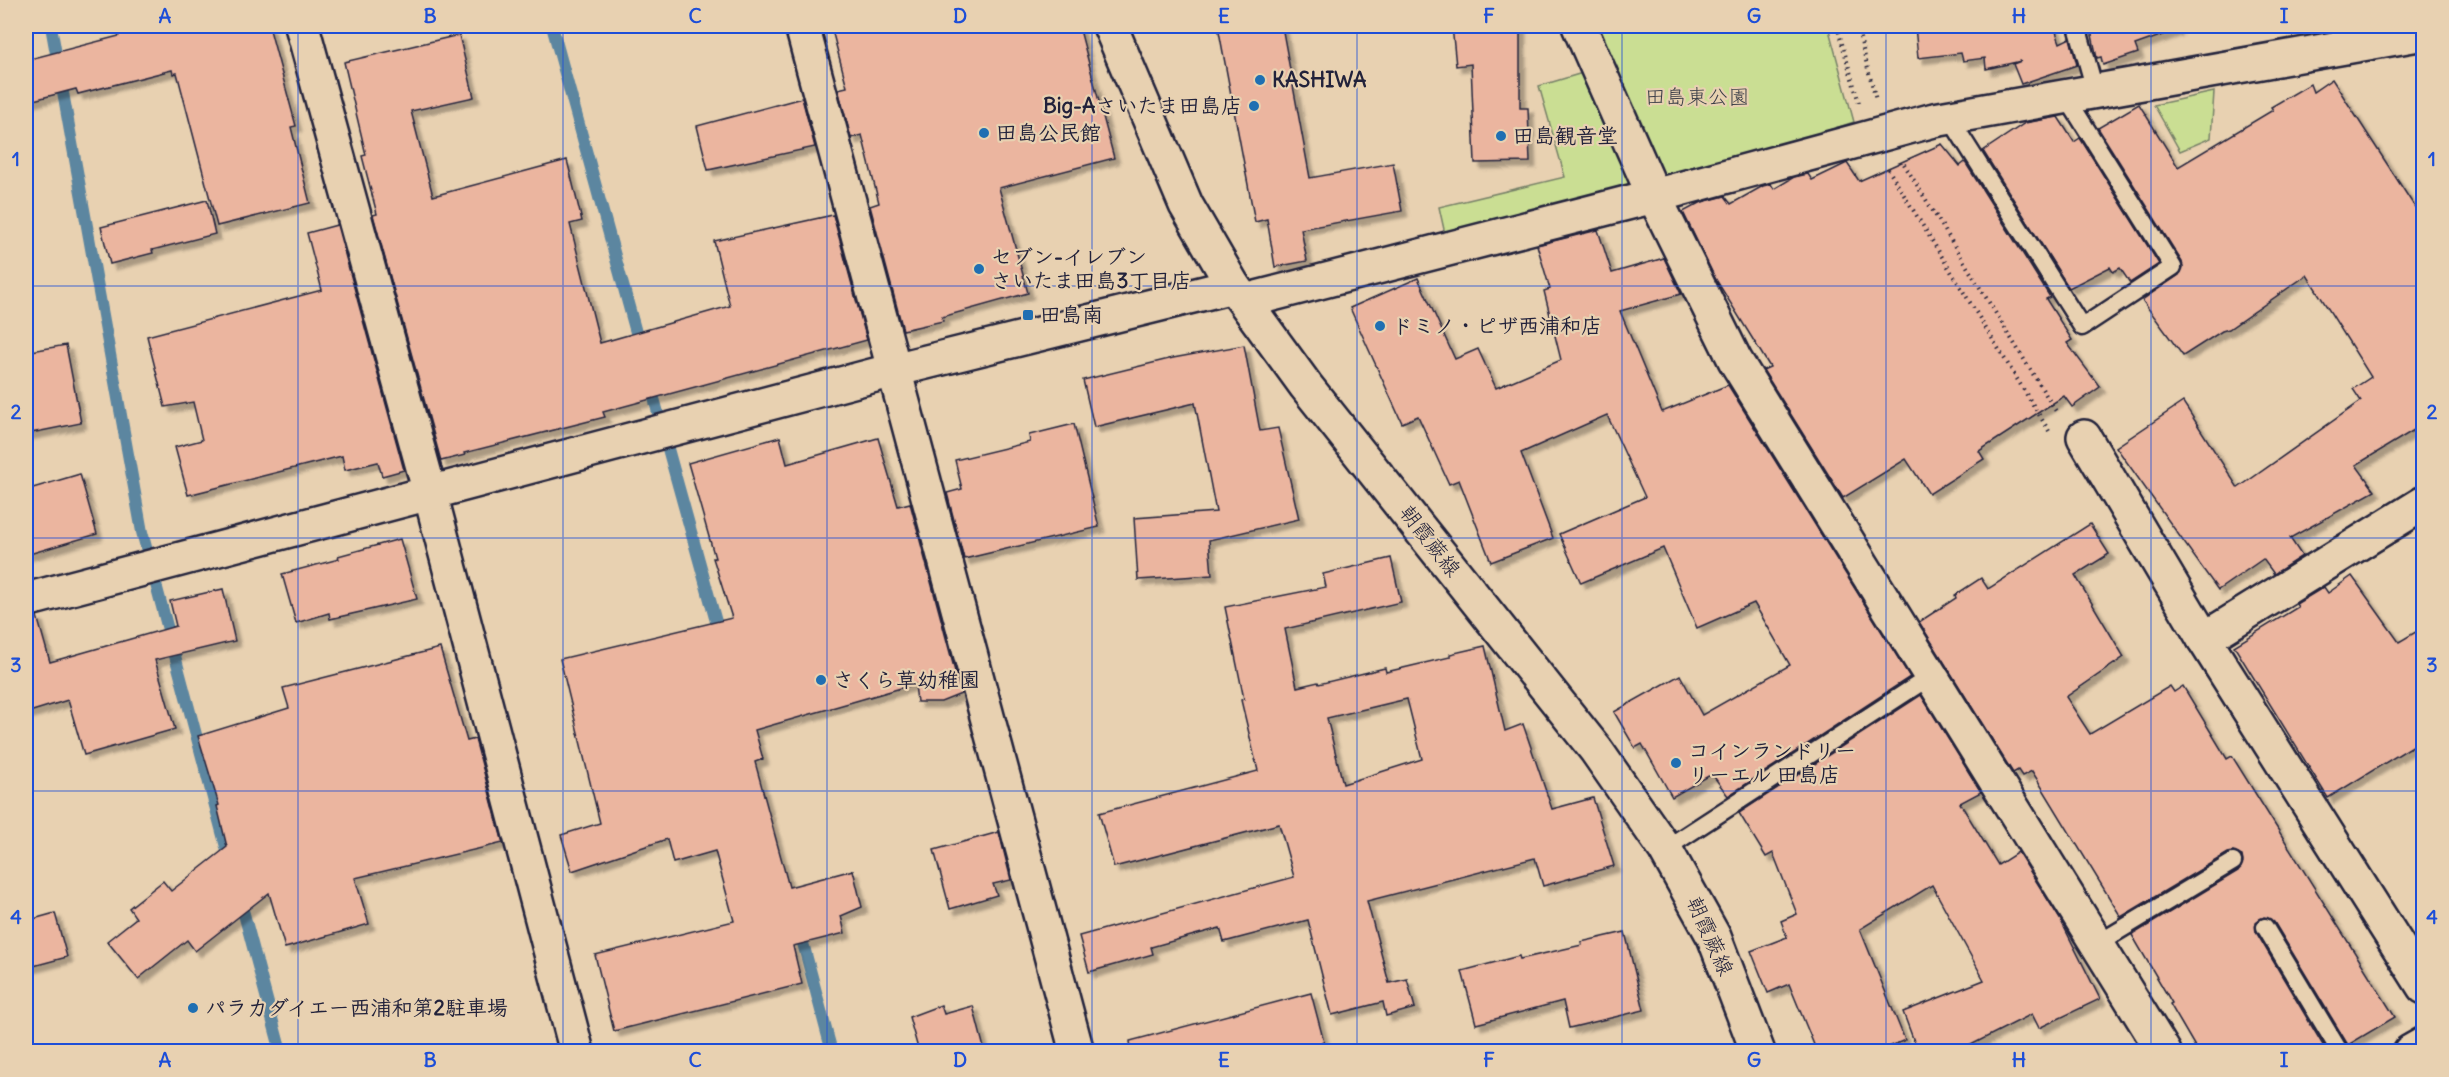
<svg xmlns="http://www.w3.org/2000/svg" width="2449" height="1077" viewBox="0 0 2449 1077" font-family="Delius,'Klee One',sans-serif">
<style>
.green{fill:#cade93;stroke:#768067;stroke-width:1.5}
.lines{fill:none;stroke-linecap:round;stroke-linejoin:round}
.stream{stroke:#5c86a0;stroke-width:12}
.building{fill:#ebb59f;stroke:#22223b;stroke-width:1.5;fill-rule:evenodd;filter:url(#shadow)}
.service-casing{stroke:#22223b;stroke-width:21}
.minor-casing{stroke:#22223b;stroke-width:38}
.tertiary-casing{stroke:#22223b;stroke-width:38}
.primary-casing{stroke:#22223b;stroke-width:38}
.path{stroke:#22223b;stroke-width:4;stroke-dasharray:1.5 4.5;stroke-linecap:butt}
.service{stroke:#e8d1b1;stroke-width:16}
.minor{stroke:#e8d1b1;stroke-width:33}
.tertiary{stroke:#e8d1b1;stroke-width:33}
.primary{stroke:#e8d1b1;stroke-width:33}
.grid{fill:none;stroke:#1d4ed8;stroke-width:1.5;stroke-opacity:0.55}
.poi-dot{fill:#1f6fb2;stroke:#e8d1b1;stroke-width:2}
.labels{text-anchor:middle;stroke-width:4.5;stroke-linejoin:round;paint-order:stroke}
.poi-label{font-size:21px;font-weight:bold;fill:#22223b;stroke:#e8d1b1;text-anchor:start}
.park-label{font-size:21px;fill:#3b3e48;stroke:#e8d1b1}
.street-label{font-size:21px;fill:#22223b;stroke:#e8d1b1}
.neatline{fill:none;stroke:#1d4ed8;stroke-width:2}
.grid-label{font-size:20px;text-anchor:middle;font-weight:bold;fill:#1d4ed8}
</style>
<defs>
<filter id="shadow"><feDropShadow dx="5.5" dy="5.5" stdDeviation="1.5" flood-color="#0004"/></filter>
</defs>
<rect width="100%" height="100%" fill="#e8d1b1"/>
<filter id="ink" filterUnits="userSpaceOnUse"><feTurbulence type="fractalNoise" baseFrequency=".0167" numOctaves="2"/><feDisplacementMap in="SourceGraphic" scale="12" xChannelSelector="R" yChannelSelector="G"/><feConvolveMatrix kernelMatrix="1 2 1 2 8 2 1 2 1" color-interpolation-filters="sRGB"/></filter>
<g filter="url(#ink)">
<g class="green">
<path d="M 1589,26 L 1828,26 L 1854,122 L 1658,185 Z"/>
<path d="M 1586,72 L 1636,186 L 1445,234 L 1439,207 L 1565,177 L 1539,86 Z"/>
<path d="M 2214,92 L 2211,138 L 2180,151 L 2154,105 Z"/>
</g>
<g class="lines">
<g class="stream">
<path d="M 51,26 L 142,532 L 230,862"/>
<path d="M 552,26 L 640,347"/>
<path d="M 650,384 L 720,636"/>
<path d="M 240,899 L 281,1052"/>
<path d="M 799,928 L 832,1052"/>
</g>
</g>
<g class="building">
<path d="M 148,26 L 269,26 L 296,126 L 291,127 L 310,203 L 217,226 L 177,73 L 173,74 L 172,70 L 78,94 L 76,89 L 26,102 L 26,60 L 119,36 L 118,33 Z"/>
<path d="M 831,26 L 1079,26 L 1114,158 L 999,188 L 1028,293 L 942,317 L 943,321 L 903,330 L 870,206 L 879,203 L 862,135 L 851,138 L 838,89 L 847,87 Z"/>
<path d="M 1218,26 L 1282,26 L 1310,178 L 1393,163 L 1402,211 L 1301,229 L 1307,261 L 1275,267 L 1267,219 L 1255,222 Z"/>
<path d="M 1452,26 L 1520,26 L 1520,108 L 1528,108 L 1530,162 L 1475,163 L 1471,64 L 1456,66 Z"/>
<path d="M 1915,26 L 2054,26 L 2060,43 L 2070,38 L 2077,65 L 2021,84 L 2013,64 L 2021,61 L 1986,69 L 1985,58 L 1963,61 L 1961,53 L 1918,58 Z"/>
<path d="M 2090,26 L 2176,26 L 2177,30 L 2135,45 L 2138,53 L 2103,65 L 2101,57 L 2097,58 Z"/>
<path d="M 459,35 L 474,97 L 411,111 L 433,196 L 567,160 L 582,221 L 570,224 L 600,343 L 730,306 L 714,241 L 833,215 L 867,340 L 603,412 L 605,417 L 464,453 L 465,455 L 441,461 L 373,215 L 377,214 L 362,156 L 366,155 L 344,62 Z"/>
<path d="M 2332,79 L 2424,221 L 2424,424 L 2356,465 L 2375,491 L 2290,538 L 2302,556 L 2274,574 L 2263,559 L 2218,590 L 2116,447 L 2183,402 L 2238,488 L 2361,401 L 2353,389 L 2371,377 L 2307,275 L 2229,329 L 2222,331 L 2183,356 L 2142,300 L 2179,275 L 2183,267 L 2182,262 L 2098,128 L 2139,104 L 2178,167 L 2273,110 L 2271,107 L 2310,84 L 2313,92 Z"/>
<path d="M 802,98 L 815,147 L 708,170 L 697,126 Z"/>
<path d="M 2058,117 L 2074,142 L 2080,138 L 2159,264 L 2130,283 L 2120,268 L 2113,272 L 2110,267 L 2069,288 L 1983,151 L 2025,123 Z"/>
<path d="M 1942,144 L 1960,166 L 1965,162 L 2050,297 L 2046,299 L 2072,340 L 2067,343 L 2100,387 L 2072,407 L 2064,396 L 1979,451 L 1984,459 L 1929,494 L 1906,459 L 1843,498 L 1763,370 L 1770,367 L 1715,278 L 1683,212 L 1702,202 L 1725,196 L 1731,204 L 1763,186 L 1771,184 L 1774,189 L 1794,177 L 1808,174 L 1812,180 L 1847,163 L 1859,181 Z"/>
<path d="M 207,200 L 215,234 L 152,250 L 153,253 L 110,264 L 101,227 Z"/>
<path d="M 337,225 L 404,470 L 382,476 L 378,462 L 345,470 L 342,456 L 188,495 L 175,447 L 202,440 L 193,402 L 165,407 L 147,336 L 322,290 L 307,233 Z"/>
<path d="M 1598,230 L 1612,273 L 1664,258 L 1681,294 L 1620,311 L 1662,412 L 1728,385 L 1910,677 L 1728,796 L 1712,774 L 1672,797 L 1642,744 L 1635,748 L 1614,712 L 1680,675 L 1702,715 L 1790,665 L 1754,603 L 1697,628 L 1663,548 L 1581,583 L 1559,534 L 1645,497 L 1607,415 L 1521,453 L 1553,538 L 1491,562 L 1459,480 L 1449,484 L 1418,416 L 1402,423 L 1350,308 L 1418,278 L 1455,359 L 1478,349 L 1496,388 L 1561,360 L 1544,291 L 1550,289 L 1537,245 Z"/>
<path d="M 66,345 L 81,423 L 26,434 L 26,352 Z"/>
<path d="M 1244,345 L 1260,431 L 1278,428 L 1299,519 L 1209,540 L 1212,575 L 1138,580 L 1134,518 L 1216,512 L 1195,403 L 1094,427 L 1083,380 L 1173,358 Z"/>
<path d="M 1074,424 L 1099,527 L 964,559 L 947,493 L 962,489 L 955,460 L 1030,442 L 1029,435 Z"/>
<path d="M 780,437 L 787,464 L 878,438 L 898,506 L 910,503 L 961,694 L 941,702 L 917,702 L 915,684 L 755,730 L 763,759 L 755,762 L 789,887 L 853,870 L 862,907 L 841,916 L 845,933 L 793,946 L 802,984 L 614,1031 L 595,955 L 734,921 L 715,851 L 673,863 L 667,839 L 572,871 L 561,835 L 600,823 L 560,659 L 732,618 L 713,558 L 715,558 L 688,463 Z"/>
<path d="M 80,474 L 97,534 L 26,555 L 26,490 Z"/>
<path d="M 2090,524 L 2109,554 L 2075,575 L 2124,657 L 2066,697 L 2090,734 L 2170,686 L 2174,692 L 2183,686 L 2227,759 L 2232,756 L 2395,1017 L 2348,1045 L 2274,922 L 2264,917 L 2256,922 L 2256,932 L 2327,1052 L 2198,1052 L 2170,1004 L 2172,1003 L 2132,935 L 2238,871 L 2243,862 L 2242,856 L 2233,852 L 2228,853 L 2121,917 L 2032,771 L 2022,776 L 2018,770 L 2013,773 L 1919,622 L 1956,598 L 1955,595 L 1981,578 L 1988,589 Z"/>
<path d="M 400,539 L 417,599 L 330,619 L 329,613 L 296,623 L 282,574 L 339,559 L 338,556 Z"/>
<path d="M 1391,558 L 1401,602 L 1285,629 L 1297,687 L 1318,682 L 1319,684 L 1385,668 L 1386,672 L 1450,657 L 1450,654 L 1485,646 L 1505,731 L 1523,724 L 1552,809 L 1593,798 L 1614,866 L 1543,886 L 1535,858 L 1367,901 L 1389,983 L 1407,979 L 1415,1008 L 1386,1016 L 1383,1002 L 1332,1015 L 1308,920 L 1224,942 L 1220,928 L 1151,947 L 1153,954 L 1089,972 L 1079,936 L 1294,877 L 1279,824 L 1114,867 L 1099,813 L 1258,771 L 1241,700 L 1244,699 L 1225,607 L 1326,587 L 1323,574 ZM 1407,699 L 1422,759 L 1343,784 L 1327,718 Z"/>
<path d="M 2352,576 L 2399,642 L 2424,627 L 2424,739 L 2328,798 L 2234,646 L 2298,607 L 2296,604 L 2324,587 L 2328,593 Z"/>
<path d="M 223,589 L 235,641 L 155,660 L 175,729 L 84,755 L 68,700 L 26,713 L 26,618 L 37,616 L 50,662 L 176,626 L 170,601 Z"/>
<path d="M 440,648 L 467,741 L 475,739 L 503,843 L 355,878 L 369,924 L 285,948 L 269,893 L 195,951 L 187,940 L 138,979 L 107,941 L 136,918 L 129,908 L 163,881 L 171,891 L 227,847 L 217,806 L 219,805 L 198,736 L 289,708 L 283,688 Z"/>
<path d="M 1921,695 L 1981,792 L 1960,803 L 1998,865 L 2018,852 L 2060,919 L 2100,999 L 2039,1028 L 2032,1014 L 1957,1052 L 1918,1052 L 1903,1012 L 1984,980 L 1932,885 L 1860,929 L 1905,1040 L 1877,1052 L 1817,1052 L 1789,984 L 1768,993 L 1751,951 L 1787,937 L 1781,921 L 1797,914 L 1773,853 L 1766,857 L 1739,813 Z"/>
<path d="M 999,832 L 1011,880 L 993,884 L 997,895 L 950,909 L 934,850 Z"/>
<path d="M 55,913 L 67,957 L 26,968 L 26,921 Z"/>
<path d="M 1625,932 L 1644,1010 L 1569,1028 L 1563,1001 L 1476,1024 L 1462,971 L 1519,956 L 1520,959 L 1582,945 L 1581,942 Z"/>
<path d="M 1311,993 L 1324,1042 L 1289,1052 L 1131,1052 L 1130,1041 Z"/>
<path d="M 941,1005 L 944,1014 L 973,1006 L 985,1052 L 919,1052 L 909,1017 Z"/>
</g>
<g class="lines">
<g class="service-casing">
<g id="service">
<path d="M 2077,26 L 2095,90"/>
<path d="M 1949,117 L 2082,327 L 2173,267 L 2065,95"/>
<path d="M 1665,849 L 1931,676"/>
<path d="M 2265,927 L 2340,1052"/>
<path d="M 2097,944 L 2233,862"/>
</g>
</g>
<g class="minor-casing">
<g id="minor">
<path d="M 302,26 L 430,493 L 577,1052"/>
<path d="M 802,26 L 1077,1052"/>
<path d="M 1579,26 L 1654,196 L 1735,360 L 2164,1052"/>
<path d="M 1245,301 L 1654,196 L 1934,120 L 2424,33"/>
<path d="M 2084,437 L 2204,639 L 2424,987"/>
<path d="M 2204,639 L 2424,503"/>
<path d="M 2410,1052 L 2424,1044"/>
</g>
</g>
<g class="tertiary-casing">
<path id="tertiary" d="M 26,600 L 894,370 L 1233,286"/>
</g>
<g class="primary-casing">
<path id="primary" d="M 1110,26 L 1186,205 L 1233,286 L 1306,386 L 1596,750 L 1665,849 L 1714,937 L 1758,1052"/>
</g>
<g class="path">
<path d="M 1837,26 L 1859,103"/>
<path d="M 1857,26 L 1876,100"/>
<path d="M 1904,164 L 2057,413"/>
<path d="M 1888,169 L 2049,431"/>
</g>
<use href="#service" class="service"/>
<use href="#minor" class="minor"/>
<use href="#tertiary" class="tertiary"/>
<use href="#primary" class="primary"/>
</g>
</g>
<path class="grid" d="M 298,26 L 298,1052M 563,26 L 563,1052M 827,26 L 827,1052M 1092,26 L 1092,1052M 1357,26 L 1357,1052M 1622,26 L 1622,1052M 1886,26 L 1886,1052M 2151,26 L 2151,1052M 26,286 L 2424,286M 26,538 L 2424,538M 26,791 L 2424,791"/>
<g class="poi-dot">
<circle cx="1260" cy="80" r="6"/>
<circle cx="1254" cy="106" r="6"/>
<circle cx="984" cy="133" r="6"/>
<circle cx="1501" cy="136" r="6"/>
<circle cx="979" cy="269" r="6"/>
<rect x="1022" y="309" width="12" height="12" rx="3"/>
<circle cx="1380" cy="326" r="6"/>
<circle cx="821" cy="680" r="6"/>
<circle cx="1676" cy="763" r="6"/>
<circle cx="193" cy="1008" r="6"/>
</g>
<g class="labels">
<g class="poi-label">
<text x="1272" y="87">KASHIWA</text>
<text x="1242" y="113" text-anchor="end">Big-Aさいたま田島店</text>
<text x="996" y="140">田島公民館</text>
<text x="1513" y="143">田島観音堂</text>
<text x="991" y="264">セブン-イレブン<tspan x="991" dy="24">さいたま田島3丁目店</tspan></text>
<text x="1040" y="322">田島南</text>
<text x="1392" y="333">ドミノ・ピザ西浦和店</text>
<text x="833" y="687">さくら草幼稚園</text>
<text x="1688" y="758">コインランドリー<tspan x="1688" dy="24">リーエル 田島店</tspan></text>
<text x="205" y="1015">パラカダイエー西浦和第2駐車場</text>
</g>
<g class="park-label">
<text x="1697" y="104">田島東公園</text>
</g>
<g class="street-label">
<text transform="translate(1430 541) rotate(52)" y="7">朝霞蕨線</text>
<text transform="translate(1710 936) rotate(66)" y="7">朝霞蕨線</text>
</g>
</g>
<rect width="2449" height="1077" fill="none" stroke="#e8d1b1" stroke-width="66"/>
<rect x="33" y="33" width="2383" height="1011" class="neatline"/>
<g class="grid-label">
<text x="165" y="23">A</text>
<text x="430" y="23">B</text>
<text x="695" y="23">C</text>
<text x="960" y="23">D</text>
<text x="1224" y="23">E</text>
<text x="1489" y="23">F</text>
<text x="1754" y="23">G</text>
<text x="2019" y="23">H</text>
<text x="2284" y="23">I</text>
<text x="16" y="166">1</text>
<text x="2432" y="166">1</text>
<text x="16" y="419">2</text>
<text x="2432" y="419">2</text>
<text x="16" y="672">3</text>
<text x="2432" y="672">3</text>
<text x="16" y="924">4</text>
<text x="2432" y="924">4</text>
<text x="165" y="1067">A</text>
<text x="430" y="1067">B</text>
<text x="695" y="1067">C</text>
<text x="960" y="1067">D</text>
<text x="1224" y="1067">E</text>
<text x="1489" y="1067">F</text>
<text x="1754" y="1067">G</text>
<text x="2019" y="1067">H</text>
<text x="2284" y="1067">I</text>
</g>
</svg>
